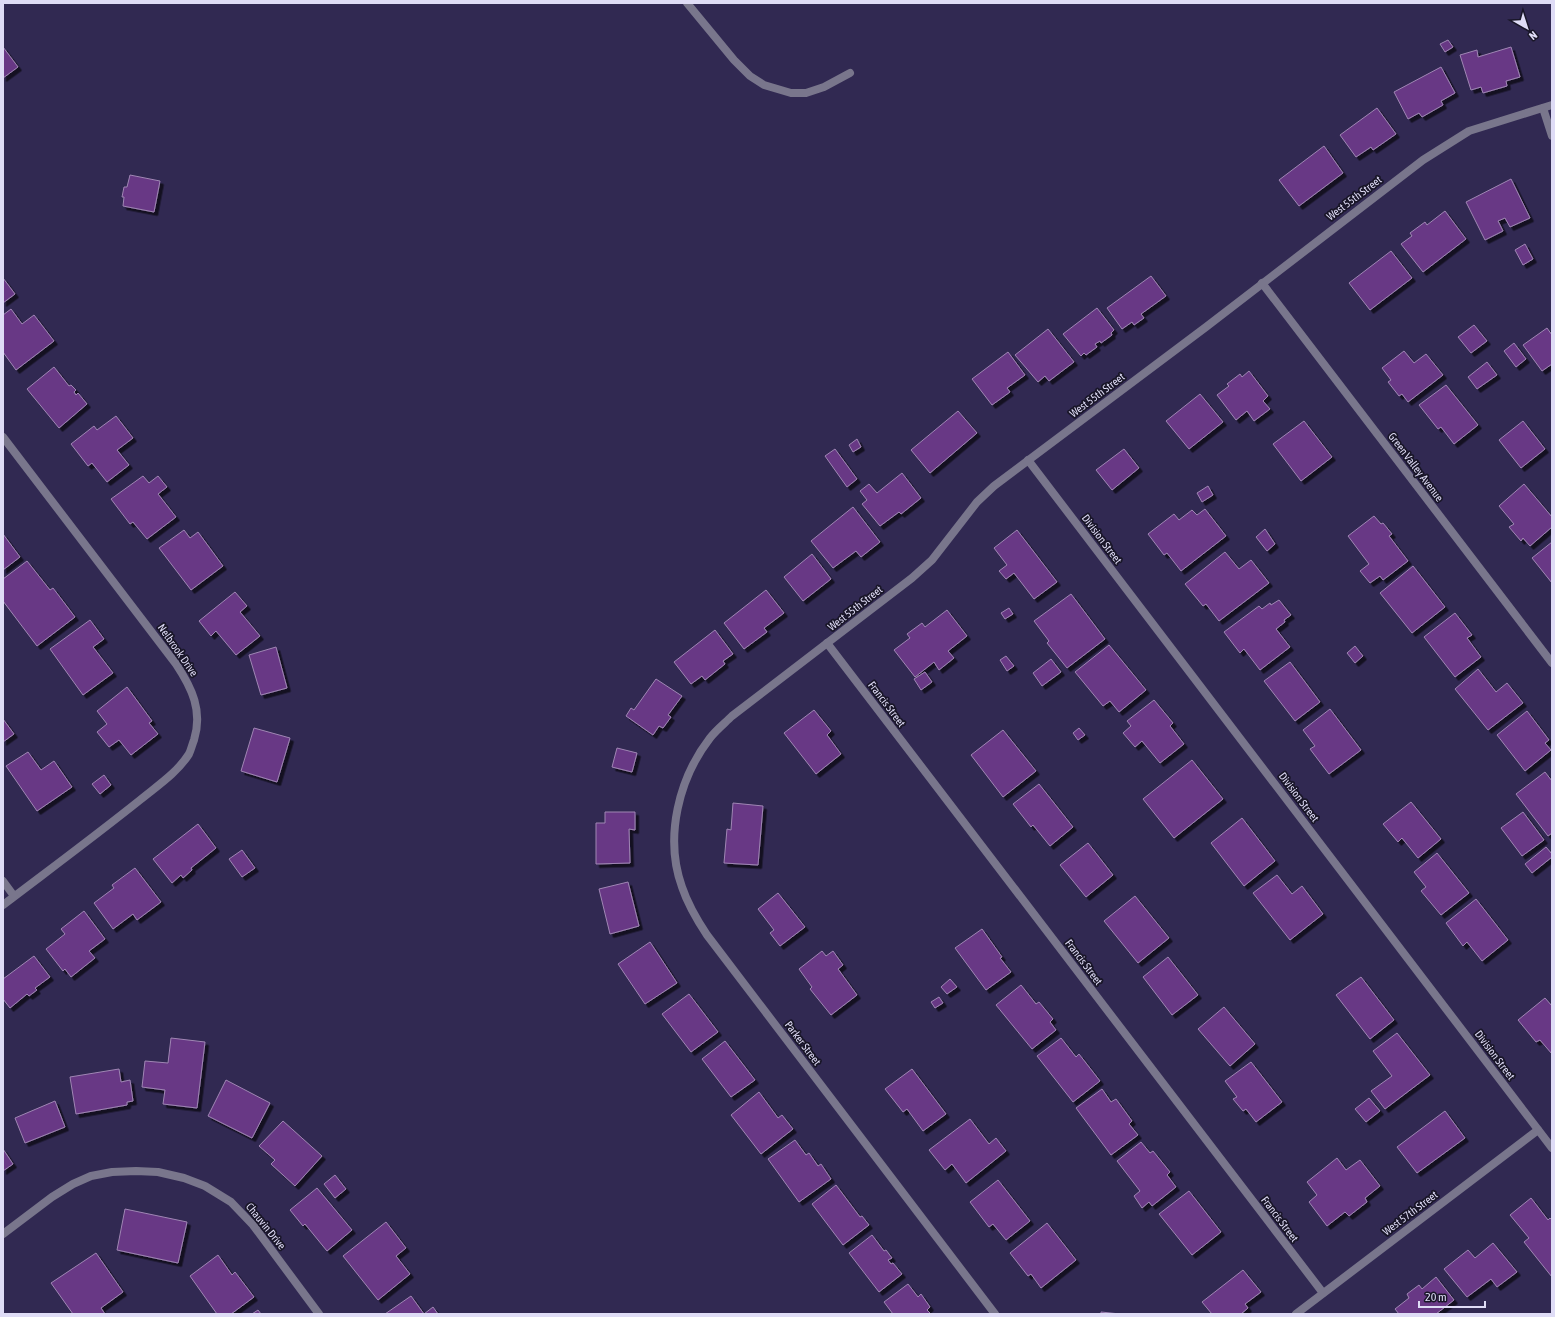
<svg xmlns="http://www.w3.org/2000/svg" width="1555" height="1317" viewBox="0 0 1555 1317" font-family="'Asap Condensed',sans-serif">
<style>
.building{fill:#673885;stroke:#a086b4;filter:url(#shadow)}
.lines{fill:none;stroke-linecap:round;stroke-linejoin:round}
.lane{stroke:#79768c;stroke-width:8}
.street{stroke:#79768c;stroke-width:8}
.labels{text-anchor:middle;stroke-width:3.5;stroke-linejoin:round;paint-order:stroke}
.street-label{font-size:11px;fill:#dfdcf6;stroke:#191628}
</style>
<defs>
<filter id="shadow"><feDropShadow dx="3.5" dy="3.5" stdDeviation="0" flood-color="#0009"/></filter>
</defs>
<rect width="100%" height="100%" fill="#312952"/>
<g class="building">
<path d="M 1448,40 L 1453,47 L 1445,52 L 1440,44 Z"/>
<path d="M 3,47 L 18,67 L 3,78 Z"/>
<path d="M 1511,47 L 1520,77 L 1506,81 L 1507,86 L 1483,93 L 1481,87 L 1471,90 L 1460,55 L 1477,50 L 1478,57 Z"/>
<path d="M 1441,67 L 1455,93 L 1441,101 L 1443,105 L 1422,117 L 1419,113 L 1408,119 L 1394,92 Z"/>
<path d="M 1377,108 L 1396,134 L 1373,150 L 1371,147 L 1356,157 L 1340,135 Z"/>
<path d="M 1324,146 L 1343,173 L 1299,206 L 1279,180 Z"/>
<path d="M 130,175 L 160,181 L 154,212 L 123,206 L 124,197 L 122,197 L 124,187 L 127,187 Z"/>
<path d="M 1511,179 L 1530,218 L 1510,227 L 1505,218 L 1498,221 L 1503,231 L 1485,240 L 1466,202 Z"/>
<path d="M 1445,211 L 1466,239 L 1423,272 L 1401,244 L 1412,236 L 1410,233 L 1425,222 L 1427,225 Z"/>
<path d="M 1525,244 L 1533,259 L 1523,265 L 1515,250 Z"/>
<path d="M 1391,251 L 1412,278 L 1370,310 L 1349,283 Z"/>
<path d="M 1151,276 L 1166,296 L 1141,314 L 1144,318 L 1134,325 L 1132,322 L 1122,329 L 1107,308 Z"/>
<path d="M 3,278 L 15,294 L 3,303 Z"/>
<path d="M 1097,308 L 1114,330 L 1111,333 L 1112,335 L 1101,343 L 1100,341 L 1095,344 L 1097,347 L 1086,355 L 1084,353 L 1081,356 L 1063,334 Z"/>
<path d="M 11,309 L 22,324 L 34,315 L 54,341 L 16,370 L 3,352 L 3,315 Z"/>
<path d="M 1474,325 L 1487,341 L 1471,353 L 1458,337 Z"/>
<path d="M 1547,328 L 1552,335 L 1552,364 L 1542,371 L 1523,345 Z"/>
<path d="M 1048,329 L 1074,362 L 1049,381 L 1045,376 L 1038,382 L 1015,355 Z"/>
<path d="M 1514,343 L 1526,359 L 1516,367 L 1504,351 Z"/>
<path d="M 1404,351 L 1414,363 L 1426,354 L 1443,375 L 1408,402 L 1402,394 L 1399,396 L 1388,382 L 1391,380 L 1382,368 Z"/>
<path d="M 1008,352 L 1025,375 L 1007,388 L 1010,392 L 992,405 L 972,379 Z"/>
<path d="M 1487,362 L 1497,375 L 1477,389 L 1468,377 Z"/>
<path d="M 54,367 L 69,386 L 71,385 L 76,390 L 74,392 L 76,395 L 78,393 L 87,404 L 59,428 L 27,389 Z"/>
<path d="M 1249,371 L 1268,396 L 1263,401 L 1270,409 L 1254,421 L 1247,411 L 1236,420 L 1217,395 L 1229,386 L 1227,384 L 1240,374 L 1242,377 Z"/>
<path d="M 1446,385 L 1478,425 L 1454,444 L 1441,427 L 1438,429 L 1419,405 Z"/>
<path d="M 1200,394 L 1223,422 L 1189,449 L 1166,421 Z"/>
<path d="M 958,411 L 977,433 L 930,473 L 911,450 Z"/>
<path d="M 116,416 L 133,438 L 117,450 L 129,465 L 107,482 L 92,463 L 88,466 L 71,444 L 94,426 L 97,430 Z"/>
<path d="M 1304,421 L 1332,457 L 1301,481 L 1273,444 Z"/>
<path d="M 1523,421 L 1545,449 L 1521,468 L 1499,440 Z"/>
<path d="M 857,439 L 861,447 L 853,452 L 849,445 Z"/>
<path d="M 835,449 L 857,479 L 847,487 L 825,456 Z"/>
<path d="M 1124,449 L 1139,468 L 1112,490 L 1096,470 Z"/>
<path d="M 902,473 L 921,498 L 901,514 L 899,512 L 880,526 L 862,504 L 867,500 L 860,491 L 869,484 L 877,493 Z"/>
<path d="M 143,476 L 149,483 L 158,476 L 167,487 L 158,494 L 176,517 L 147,539 L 133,522 L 130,524 L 111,499 Z"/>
<path d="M 1524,484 L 1552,517 L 1552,527 L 1530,546 L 1523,538 L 1521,541 L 1509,527 L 1514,524 L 1499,506 Z"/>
<path d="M 1208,486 L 1213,495 L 1202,502 L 1197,493 Z"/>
<path d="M 853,507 L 880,542 L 861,557 L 856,551 L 833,568 L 811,541 Z"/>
<path d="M 1205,509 L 1226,536 L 1181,571 L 1167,553 L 1164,555 L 1148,534 L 1174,514 L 1179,520 L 1192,510 L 1197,515 Z"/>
<path d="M 1374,516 L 1381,524 L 1383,523 L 1392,534 L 1389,536 L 1408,561 L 1383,580 L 1380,576 L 1370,583 L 1360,571 L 1369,564 L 1348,536 Z"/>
<path d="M 1265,529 L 1275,544 L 1267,551 L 1256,537 Z"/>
<path d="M 184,530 L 190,538 L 198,532 L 223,566 L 191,590 L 159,548 Z"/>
<path d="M 1017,530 L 1057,582 L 1034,599 L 1014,573 L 1006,579 L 999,571 L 1007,565 L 994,548 Z"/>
<path d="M 3,534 L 20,557 L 3,570 Z"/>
<path d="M 1552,542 L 1552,583 L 1532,558 Z"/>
<path d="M 1225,552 L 1239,569 L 1251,560 L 1269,583 L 1219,621 L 1206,604 L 1203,606 L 1185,584 Z"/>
<path d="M 812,554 L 831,579 L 803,601 L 784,577 Z"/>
<path d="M 27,561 L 50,590 L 53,588 L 75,617 L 37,646 L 3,601 L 3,579 Z"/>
<path d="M 1413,566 L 1445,607 L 1412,633 L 1380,593 Z"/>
<path d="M 766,590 L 784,613 L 764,628 L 767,632 L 744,649 L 724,623 Z"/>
<path d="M 235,592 L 247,606 L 240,612 L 260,636 L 236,655 L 216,631 L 211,636 L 199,621 Z"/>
<path d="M 1071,594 L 1105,639 L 1067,668 L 1047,643 L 1049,641 L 1034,621 Z"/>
<path d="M 1279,600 L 1291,615 L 1284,620 L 1285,622 L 1276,629 L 1290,647 L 1260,670 L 1244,649 L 1240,653 L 1224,632 L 1259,606 L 1262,609 L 1270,603 L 1271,605 Z"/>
<path d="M 1009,608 L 1013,614 L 1005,619 L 1001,613 Z"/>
<path d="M 947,610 L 967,636 L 948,651 L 954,658 L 939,670 L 934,662 L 915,677 L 894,650 L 910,638 L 907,634 L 922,623 L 925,627 Z"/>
<path d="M 1455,613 L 1472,635 L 1467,638 L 1481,657 L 1455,677 L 1424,637 Z"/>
<path d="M 90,620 L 104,639 L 93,647 L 113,673 L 83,695 L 50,649 Z"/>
<path d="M 715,630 L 733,654 L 723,661 L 725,664 L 705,680 L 702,676 L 691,684 L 674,662 Z"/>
<path d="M 1109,645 L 1146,690 L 1119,712 L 1110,701 L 1103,706 L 1075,672 Z"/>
<path d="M 1355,646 L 1363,656 L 1355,663 L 1347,653 Z"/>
<path d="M 276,647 L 287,688 L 261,695 L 249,655 Z"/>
<path d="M 1006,656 L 1014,666 L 1007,671 L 1000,660 Z"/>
<path d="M 1051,659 L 1061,672 L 1042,686 L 1033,673 Z"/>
<path d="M 1290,662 L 1320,702 L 1295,721 L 1264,681 Z"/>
<path d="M 1478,669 L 1496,692 L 1507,683 L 1523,703 L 1488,730 L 1455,689 Z"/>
<path d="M 925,672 L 932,682 L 921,690 L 914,679 Z"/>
<path d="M 656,679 L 682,696 L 668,715 L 671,717 L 663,728 L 659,726 L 653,735 L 626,716 L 631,708 L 634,710 Z"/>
<path d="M 127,687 L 152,721 L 149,723 L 158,734 L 131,755 L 119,740 L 109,747 L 97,732 L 107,724 L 97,711 Z"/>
<path d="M 1154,700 L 1173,723 L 1170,726 L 1184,744 L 1160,763 L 1142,741 L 1135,747 L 1123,733 L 1131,726 L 1127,721 Z"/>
<path d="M 1330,709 L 1361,750 L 1329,774 L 1310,749 L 1315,746 L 1303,730 Z"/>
<path d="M 814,710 L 831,731 L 827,735 L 841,754 L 816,774 L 784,733 Z"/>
<path d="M 1527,711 L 1549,740 L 1545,743 L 1551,750 L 1525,771 L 1497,735 Z"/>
<path d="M 3,719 L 14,734 L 3,742 Z"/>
<path d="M 254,728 L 290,738 L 277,782 L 241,771 Z"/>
<path d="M 1079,728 L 1085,735 L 1078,740 L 1073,733 Z"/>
<path d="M 1003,730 L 1036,771 L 1003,797 L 971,755 Z"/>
<path d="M 617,748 L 637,753 L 632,772 L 612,767 Z"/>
<path d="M 28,752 L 41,770 L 54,761 L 72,787 L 37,811 L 6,766 Z"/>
<path d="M 1192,760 L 1223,799 L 1174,838 L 1143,799 Z"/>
<path d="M 1545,772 L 1552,781 L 1552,833 L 1548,836 L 1516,794 Z"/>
<path d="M 104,775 L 111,785 L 100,794 L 92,784 Z"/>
<path d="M 1039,784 L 1073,827 L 1050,846 L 1033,825 L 1031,827 L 1013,804 Z"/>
<path d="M 1411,802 L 1441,839 L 1418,858 L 1402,838 L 1398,842 L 1383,824 Z"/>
<path d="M 733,803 L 763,806 L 758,865 L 724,863 L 727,829 L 731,830 Z"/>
<path d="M 605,812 L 635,812 L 635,830 L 629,829 L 630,863 L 596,864 L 596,823 L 605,823 Z"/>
<path d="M 1523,812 L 1544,840 L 1522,856 L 1501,828 Z"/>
<path d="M 1242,818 L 1275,861 L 1244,886 L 1211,843 Z"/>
<path d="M 198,824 L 216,848 L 191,868 L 192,870 L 183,878 L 181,875 L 172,883 L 153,859 Z"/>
<path d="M 1088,843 L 1113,875 L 1086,897 L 1060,865 Z"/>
<path d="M 1546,847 L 1552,854 L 1552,857 L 1532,873 L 1525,864 Z"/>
<path d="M 242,850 L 255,868 L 242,877 L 229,859 Z"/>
<path d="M 1437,853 L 1469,893 L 1441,915 L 1421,891 L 1426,887 L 1414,872 Z"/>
<path d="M 135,868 L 161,902 L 137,920 L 133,914 L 113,929 L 94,903 L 114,888 L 112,885 Z"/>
<path d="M 1277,875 L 1292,894 L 1302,886 L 1323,914 L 1290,940 L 1253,893 Z"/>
<path d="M 628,882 L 639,926 L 610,934 L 599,889 Z"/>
<path d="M 778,893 L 805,927 L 780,946 L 770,933 L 774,930 L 758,909 Z"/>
<path d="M 1135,896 L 1169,938 L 1138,963 L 1104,921 Z"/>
<path d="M 1476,899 L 1508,940 L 1482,961 L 1467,942 L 1463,946 L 1446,923 Z"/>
<path d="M 84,911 L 105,939 L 89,951 L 95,958 L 71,977 L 65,969 L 63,971 L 46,949 L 65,934 L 61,929 Z"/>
<path d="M 982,929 L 1002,957 L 1000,958 L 1011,972 L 986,990 L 955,948 Z"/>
<path d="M 650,942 L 677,983 L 645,1004 L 618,964 Z"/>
<path d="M 822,951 L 826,956 L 833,951 L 843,965 L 838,969 L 857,995 L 831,1015 L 810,989 L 812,987 L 799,969 Z"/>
<path d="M 34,956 L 50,977 L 35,988 L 37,990 L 29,996 L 27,994 L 10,1008 L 3,999 L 3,979 Z"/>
<path d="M 1168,957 L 1198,995 L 1172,1015 L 1143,977 Z"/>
<path d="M 1361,977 L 1394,1020 L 1370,1039 L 1336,995 Z"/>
<path d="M 950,979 L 957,987 L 947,994 L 941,987 Z"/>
<path d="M 1021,985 L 1036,1004 L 1039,1002 L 1053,1019 L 1050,1022 L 1056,1030 L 1032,1049 L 996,1005 Z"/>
<path d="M 689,994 L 718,1032 L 691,1052 L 662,1014 Z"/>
<path d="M 939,997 L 943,1003 L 935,1008 L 931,1002 Z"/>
<path d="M 1545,998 L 1552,1006 L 1552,1054 L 1540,1040 L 1536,1042 L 1518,1020 Z"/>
<path d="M 1224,1007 L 1255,1044 L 1230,1066 L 1198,1029 Z"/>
<path d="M 1397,1033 L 1430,1075 L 1385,1109 L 1371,1091 L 1392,1076 L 1373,1051 Z"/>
<path d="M 171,1038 L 205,1042 L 197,1108 L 163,1104 L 165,1090 L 142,1087 L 145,1061 L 168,1063 Z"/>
<path d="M 1061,1038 L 1076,1057 L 1079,1054 L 1100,1081 L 1073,1102 L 1037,1056 Z"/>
<path d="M 725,1041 L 755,1080 L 731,1097 L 702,1059 Z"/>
<path d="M 1251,1062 L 1282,1102 L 1256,1122 L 1246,1109 L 1243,1111 L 1233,1099 L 1237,1097 L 1225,1081 Z"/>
<path d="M 119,1069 L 121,1082 L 130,1080 L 133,1101 L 127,1102 L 127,1105 L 76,1114 L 70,1077 Z"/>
<path d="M 912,1069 L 946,1114 L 923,1131 L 907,1109 L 903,1112 L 885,1089 Z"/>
<path d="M 226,1080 L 270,1103 L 252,1138 L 208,1116 Z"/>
<path d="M 1102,1089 L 1111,1102 L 1116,1099 L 1132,1121 L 1129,1124 L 1138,1135 L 1111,1155 L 1076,1108 Z"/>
<path d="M 759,1092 L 778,1118 L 782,1115 L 793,1129 L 761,1154 L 731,1115 Z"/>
<path d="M 1369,1098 L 1380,1111 L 1366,1122 L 1355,1109 Z"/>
<path d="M 55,1101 L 65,1127 L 25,1143 L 15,1118 Z"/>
<path d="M 1445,1111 L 1465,1138 L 1417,1173 L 1397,1147 Z"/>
<path d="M 970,1119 L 989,1144 L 996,1138 L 1006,1151 L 966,1183 L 952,1164 L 945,1170 L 929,1150 Z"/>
<path d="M 283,1121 L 322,1156 L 295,1186 L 271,1164 L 275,1160 L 259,1146 Z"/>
<path d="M 795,1140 L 806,1155 L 809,1153 L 818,1166 L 821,1164 L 831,1179 L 799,1202 L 768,1159 Z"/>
<path d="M 1141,1142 L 1150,1153 L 1153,1151 L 1170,1172 L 1167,1175 L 1176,1187 L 1152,1206 L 1149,1202 L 1142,1208 L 1134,1196 L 1140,1191 L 1117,1161 Z"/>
<path d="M 3,1149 L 13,1164 L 3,1171 Z"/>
<path d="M 1337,1158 L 1346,1170 L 1360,1160 L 1380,1186 L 1365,1198 L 1367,1202 L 1349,1216 L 1345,1212 L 1327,1226 L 1309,1202 L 1317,1195 L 1307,1182 Z"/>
<path d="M 335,1175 L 346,1189 L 335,1198 L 324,1184 Z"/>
<path d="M 998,1180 L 1030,1221 L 1006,1240 L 993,1224 L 989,1227 L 970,1202 Z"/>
<path d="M 836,1185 L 860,1217 L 862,1216 L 869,1225 L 843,1245 L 812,1204 Z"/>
<path d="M 317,1188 L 352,1230 L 327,1251 L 305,1224 L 303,1226 L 290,1210 Z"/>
<path d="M 1189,1191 L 1221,1232 L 1192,1255 L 1159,1214 Z"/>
<path d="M 1531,1198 L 1548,1220 L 1550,1218 L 1552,1220 L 1552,1277 L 1524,1242 L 1529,1238 L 1510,1215 Z"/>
<path d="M 125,1209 L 187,1222 L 178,1263 L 117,1250 Z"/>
<path d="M 386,1222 L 406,1248 L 396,1256 L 410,1274 L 378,1300 L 343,1256 Z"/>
<path d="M 1047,1223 L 1076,1260 L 1041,1288 L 1031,1274 L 1028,1276 L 1010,1253 Z"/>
<path d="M 872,1235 L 884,1251 L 886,1250 L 892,1258 L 888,1260 L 891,1264 L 893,1263 L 902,1274 L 879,1292 L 849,1253 Z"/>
<path d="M 1493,1243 L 1517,1272 L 1497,1287 L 1491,1279 L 1467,1297 L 1444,1269 L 1468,1250 L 1475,1258 Z"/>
<path d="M 96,1253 L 123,1292 L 101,1308 L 105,1314 L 73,1314 L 51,1283 Z"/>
<path d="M 218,1255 L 232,1275 L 235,1272 L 254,1297 L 231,1314 L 217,1314 L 190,1276 Z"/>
<path d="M 1243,1270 L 1261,1292 L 1245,1304 L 1248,1308 L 1241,1314 L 1212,1314 L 1202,1302 Z"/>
<path d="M 1436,1277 L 1454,1300 L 1436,1314 L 1399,1314 L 1395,1309 L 1409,1298 L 1407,1294 L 1419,1285 L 1422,1289 Z"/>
<path d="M 908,1284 L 918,1297 L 921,1294 L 930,1307 L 927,1310 L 931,1314 L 893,1314 L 884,1302 Z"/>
<path d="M 411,1296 L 424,1314 L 433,1307 L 438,1314 L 385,1314 Z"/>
<path d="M 258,1310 L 261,1314 L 252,1314 Z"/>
<path d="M 1101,1312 L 1120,1314 L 1101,1314 Z"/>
</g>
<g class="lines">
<path class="lane" d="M 687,3 L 734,60 L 750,76 L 764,85 L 791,93 L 806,93 L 824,87 L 850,73"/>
<g class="street">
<path d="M 1543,108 L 1552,136"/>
<path d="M 1262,283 L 1552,663"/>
<path d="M 3,437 L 176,664 C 192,688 203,711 194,740 C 192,745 191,750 189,754 C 177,773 157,786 140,800 C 95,836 49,870 3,905"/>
<path d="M 1028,460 L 1552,1148"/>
<path d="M 827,643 L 1323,1293"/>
<path d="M 3,881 L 14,896"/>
<path d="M 3,1234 L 52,1197 L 73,1184 L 91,1176 L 112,1172 L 136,1171 L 158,1172 L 184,1178 L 205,1186 L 231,1202 L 253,1225 L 319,1314"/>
<path d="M 995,1314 L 707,935 C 697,920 688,905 682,887 C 664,837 679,778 710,738 C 716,730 725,723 732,716 L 912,578 L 932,560 L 977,502 L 994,486 L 1206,327 L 1423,160 L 1469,131 L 1552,105"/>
<path d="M 1296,1314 L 1538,1130"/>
</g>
</g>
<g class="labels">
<g class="street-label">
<text transform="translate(1354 198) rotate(-37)" y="4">West 55th Street</text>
<text transform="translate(1097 395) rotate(-37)" y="4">West 55th Street</text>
<text transform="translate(1416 467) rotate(53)" y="4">Green Valley Avenue</text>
<text transform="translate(1102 539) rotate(53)" y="4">Division Street</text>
<text transform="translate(855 608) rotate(-38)" y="4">West 55th Street</text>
<text transform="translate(178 650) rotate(55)" y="4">Nelbrook Drive</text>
<text transform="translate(887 704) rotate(53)" y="4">Francis Street</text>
<text transform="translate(1299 797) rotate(53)" y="4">Division Street</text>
<text transform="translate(1084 962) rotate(53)" y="4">Francis Street</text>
<text transform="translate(803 1043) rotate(53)" y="4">Parker Street</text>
<text transform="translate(1495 1055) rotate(53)" y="4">Division Street</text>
<text transform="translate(1410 1213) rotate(-37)" y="4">West 57th Street</text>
<text transform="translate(1280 1219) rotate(53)" y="4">Francis Street</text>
<text transform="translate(266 1226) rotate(51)" y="4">Chauvin Drive</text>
</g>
</g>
<rect width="1555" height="1317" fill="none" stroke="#dfdcf6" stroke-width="8"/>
<g transform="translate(1527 28) rotate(141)" stroke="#191628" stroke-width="3" paint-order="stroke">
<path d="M0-3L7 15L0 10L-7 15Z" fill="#dfdcf6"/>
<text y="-6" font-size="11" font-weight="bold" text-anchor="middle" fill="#dfdcf6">N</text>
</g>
<path d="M1419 1301v6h66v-6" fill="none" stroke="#dfdcf6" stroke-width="2"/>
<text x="1425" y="1301" font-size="12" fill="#dfdcf6" stroke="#191628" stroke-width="3" paint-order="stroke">20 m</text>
</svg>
